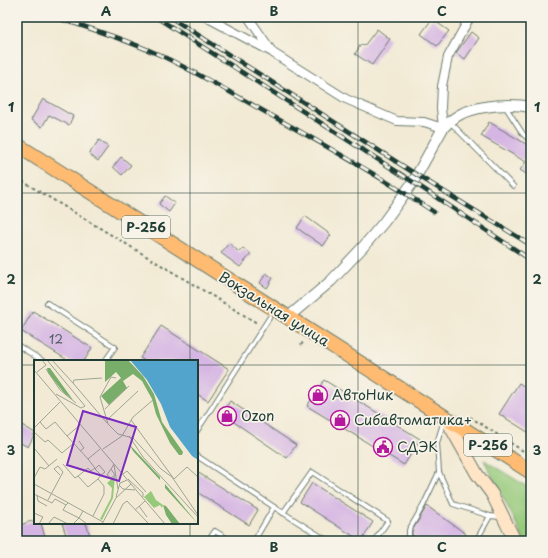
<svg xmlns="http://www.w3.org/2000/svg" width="548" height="558" viewBox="0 0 548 558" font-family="'Playpen Sans',sans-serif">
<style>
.green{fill:#96c97a;stroke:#5a8357}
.building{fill:#d5b5e3}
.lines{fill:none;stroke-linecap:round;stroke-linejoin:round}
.service-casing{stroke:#697a6c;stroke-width:6}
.minor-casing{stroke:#697a6c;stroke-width:10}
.tertiary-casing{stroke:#697a6c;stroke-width:12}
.secondary-casing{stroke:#697a6c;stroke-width:14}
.trunk-casing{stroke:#697a6c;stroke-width:16}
.path{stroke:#697a6c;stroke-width:2;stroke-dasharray:3 3;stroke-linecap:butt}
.service{stroke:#fff;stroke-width:4}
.minor{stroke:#fff;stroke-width:8}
.tertiary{stroke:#fff;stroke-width:10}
.secondary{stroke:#ffe4c6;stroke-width:12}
.trunk{stroke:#febb71;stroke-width:14}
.rail-casing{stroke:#1f3d34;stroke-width:4.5}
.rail{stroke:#f7f3e8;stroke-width:3;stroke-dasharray:9;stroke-linecap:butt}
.grid{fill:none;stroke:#1f3d34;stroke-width:1;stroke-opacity:0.55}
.labels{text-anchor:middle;stroke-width:3.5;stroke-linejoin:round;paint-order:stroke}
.number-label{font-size:12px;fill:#4c5b60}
.shield{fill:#f7f3e8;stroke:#60746a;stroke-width:1}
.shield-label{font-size:13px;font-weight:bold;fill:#1f3d34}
.street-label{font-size:14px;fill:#1f3d34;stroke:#f7f3e8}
.poi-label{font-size:14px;fill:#1f3d34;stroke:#f7f3e8;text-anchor:start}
.inset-road{fill:none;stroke:#9ea594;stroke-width:1}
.view{fill:#7b2cbf;fill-opacity:0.15;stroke:#7b2cbf;stroke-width:2}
.inset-edge{fill:none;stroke:#1f3d34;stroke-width:2}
.neatline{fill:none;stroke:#1f3d34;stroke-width:1.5}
.grid-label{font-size:13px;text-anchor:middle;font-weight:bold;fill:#1f3d34}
</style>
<rect width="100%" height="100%" fill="#f7f3e8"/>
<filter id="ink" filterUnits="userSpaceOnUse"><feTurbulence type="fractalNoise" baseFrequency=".025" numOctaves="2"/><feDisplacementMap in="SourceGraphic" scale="8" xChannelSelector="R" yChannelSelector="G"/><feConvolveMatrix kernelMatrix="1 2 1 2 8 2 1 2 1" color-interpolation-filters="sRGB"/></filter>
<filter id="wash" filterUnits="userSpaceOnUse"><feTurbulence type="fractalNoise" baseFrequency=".012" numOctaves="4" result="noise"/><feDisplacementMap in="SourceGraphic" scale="16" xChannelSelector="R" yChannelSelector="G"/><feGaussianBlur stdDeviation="0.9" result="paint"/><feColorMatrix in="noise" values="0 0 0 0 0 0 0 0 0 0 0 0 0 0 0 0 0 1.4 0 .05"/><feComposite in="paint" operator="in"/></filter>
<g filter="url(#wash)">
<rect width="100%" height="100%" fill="#f2ead4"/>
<path class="green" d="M 484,460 L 531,489 L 531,541 L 524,541 L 514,519 Z"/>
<g id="blocks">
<g class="building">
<path d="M 432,19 L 449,31 L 437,46 L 421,34 Z"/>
<path d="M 377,29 L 390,39 L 372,65 L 355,54 L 361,44 L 364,46 Z"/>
<path d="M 471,32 L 479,38 L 465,59 L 456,53 Z"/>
<path d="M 43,99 L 73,116 L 69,125 L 49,115 L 42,127 L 31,120 Z"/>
<path d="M 489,122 L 531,147 L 531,177 L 520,170 L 526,162 L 481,136 Z"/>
<path d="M 99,140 L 108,147 L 98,161 L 89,154 Z"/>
<path d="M 121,157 L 131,165 L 122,175 L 113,167 Z"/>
<path d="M 165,196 L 175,203 L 169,212 L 159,204 Z"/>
<path d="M 305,216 L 331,235 L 323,246 L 297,228 Z"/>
<path d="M 229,243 L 239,252 L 243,248 L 251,254 L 240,267 L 221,253 Z"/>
<path d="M 266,273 L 273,278 L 267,288 L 260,283 Z"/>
<path d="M 33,311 L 92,348 L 84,361 L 69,361 L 21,331 Z"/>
<path d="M 161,326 L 229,369 L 208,401 L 197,394 L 197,361 L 145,361 L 140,358 Z"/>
<path d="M 324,380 L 420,439 L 404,465 L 307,406 Z"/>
<path d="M 519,383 L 531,391 L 531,434 L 499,414 Z"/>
<path d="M 230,401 L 296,445 L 287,458 L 222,414 Z"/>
<path d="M 17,422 L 35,433 L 28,447 L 17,441 Z"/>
<path d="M 197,472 L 258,510 L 249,525 L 197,492 Z"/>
<path d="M 312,483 L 373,522 L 361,541 L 300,502 Z"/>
<path d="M 427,506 L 466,534 L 461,541 L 418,541 L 417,538 L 412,535 L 412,531 Z"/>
<path d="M 35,520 L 35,523 L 41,523 L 46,541 L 17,541 L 17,526 Z"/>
<path d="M 62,523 L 86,523 L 90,536 L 75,541 L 68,541 Z"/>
</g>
</g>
</g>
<g filter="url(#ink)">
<use href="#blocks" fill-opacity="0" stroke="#697a6c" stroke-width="1"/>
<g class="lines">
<g class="service-casing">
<g id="service">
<path d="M 505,106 L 523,134 L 531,141"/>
<path d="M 450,122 L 513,186"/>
<path d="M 47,303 L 115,347 L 105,361"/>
<path d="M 17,345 L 43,361"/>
<path d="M 444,420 L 437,443 L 439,472 L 453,504 L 490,516 L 500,517"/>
<path d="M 197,431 L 273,312"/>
<path d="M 197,456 L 274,507 L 254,541"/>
<path d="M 274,507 L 328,541"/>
<path d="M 283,513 L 312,472 L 388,521 L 374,541"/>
<path d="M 208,541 L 215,531 L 231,541"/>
<path d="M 415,541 L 409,537 L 409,530 L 423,506 L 439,472"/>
<path d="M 476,541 L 490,516"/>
</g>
</g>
<g class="minor-casing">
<g id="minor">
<path d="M 206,17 L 270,51"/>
<path d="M 248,17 L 273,53 L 346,99 L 397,121 L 424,122 L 443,128 L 441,108 L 442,86 L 448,57 L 470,17"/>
</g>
</g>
<g class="tertiary-casing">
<path id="tertiary" d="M 287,318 L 331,281 L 363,247 L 384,222 L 413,182 L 443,128 C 449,122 456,116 463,113 C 483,105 511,103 531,107"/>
</g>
<g class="secondary-casing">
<path id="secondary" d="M 445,417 L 477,474 L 492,494 L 515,541"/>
</g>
<g class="trunk-casing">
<path id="trunk" d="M 17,145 L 531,472"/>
</g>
<g class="path">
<path d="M 17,178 L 257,323"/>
<path d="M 301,345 L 304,341"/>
<path d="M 470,417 L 531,456"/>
</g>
<use href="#service" class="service"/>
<use href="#minor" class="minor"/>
<use href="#tertiary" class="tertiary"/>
<use href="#secondary" class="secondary"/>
<use href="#trunk" class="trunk"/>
<g class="rail-casing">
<g id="rail">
<path d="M 54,17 C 90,28 126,40 160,55 C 196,72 231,93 267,113 C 323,144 380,176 434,212"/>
<path d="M 156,17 L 413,182 L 531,260"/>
<path d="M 170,17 L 417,175 L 531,245"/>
</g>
</g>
<use href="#rail" class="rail"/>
</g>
</g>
<path class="grid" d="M 190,17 L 190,361M 358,17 L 358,541M 17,193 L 531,193M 17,365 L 35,365M 197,365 L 531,365M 190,523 L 190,541"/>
<defs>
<g id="shop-ring" transform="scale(1)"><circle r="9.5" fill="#f7f3e8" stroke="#b5179e" stroke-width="1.5"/><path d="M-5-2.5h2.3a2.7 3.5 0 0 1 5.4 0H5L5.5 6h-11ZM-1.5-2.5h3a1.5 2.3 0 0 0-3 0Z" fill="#b5179e"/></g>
<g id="civic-ring" transform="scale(1)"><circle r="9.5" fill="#f7f3e8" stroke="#b5179e" stroke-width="1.5"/><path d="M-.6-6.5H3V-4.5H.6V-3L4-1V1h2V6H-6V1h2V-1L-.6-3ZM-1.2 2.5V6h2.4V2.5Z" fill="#b5179e"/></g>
</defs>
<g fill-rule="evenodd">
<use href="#shop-ring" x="318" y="395"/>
<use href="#shop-ring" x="227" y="416"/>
<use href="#shop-ring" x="340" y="420"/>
<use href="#civic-ring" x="383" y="447"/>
</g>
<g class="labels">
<g class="number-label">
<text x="56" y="344">12</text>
</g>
<g class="shield">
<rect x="122" y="216" width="48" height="22" rx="3"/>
<rect x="464" y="434" width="48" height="22" rx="3"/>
</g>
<g class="shield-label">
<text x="146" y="232">Р-256</text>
<text x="488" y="450">Р-256</text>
</g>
<g class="street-label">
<text transform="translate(274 309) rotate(32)" y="5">Вокзальная улица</text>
</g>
<g class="poi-label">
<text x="332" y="400">АвтоНик</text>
<text x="241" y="421">Ozon</text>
<text x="354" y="425">Сибавтоматика+</text>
<text x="397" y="452">СДЭК</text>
</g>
</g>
<g transform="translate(34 360)">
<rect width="164" height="164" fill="#f2ead4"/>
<path d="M 81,116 L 79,138 L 68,160 L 66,159 L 77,138 L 78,128 L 73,123 ZM 117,131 L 122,140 L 129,145 L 128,148 L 126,145 L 120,148 L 110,137 Z" fill="#96c97a"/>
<path d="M 71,0 L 94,0 L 109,16 L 120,34 L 128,62 L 149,92 L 148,95 L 145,95 L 136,83 L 122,54 L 118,39 L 108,21 L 99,14 L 89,21 L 93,28 L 75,45 L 67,36 L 87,18 L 82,12 L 71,22 ZM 13,8 L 16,8 L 39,40 L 30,33 L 14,13 ZM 96,85 L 126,117 L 126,120 L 99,91 ZM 131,124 L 164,164 L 131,128 ZM 129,145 L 132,146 L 146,164 L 138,164 L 132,155 Z" fill="#78ad6a"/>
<path d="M 96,0 L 164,0 L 164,100 L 158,96 L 136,67 L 127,44 L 113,20 Z" fill="#52a4cd"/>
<path class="inset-road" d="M 13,0 L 51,46 L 47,48 L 22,34M 18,0 L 39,23M 12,9 L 26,30 L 42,43M 0,10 L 131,164M 3,12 L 12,5 L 8,0M 68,18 L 40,20 L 39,23 L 73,63M 82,18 L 77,17 L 66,37 L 74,64 L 84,74 L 99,78 L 127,109 L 138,117 L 164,155M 71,49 L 95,26M 73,60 L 104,31M 97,60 L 140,119 L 153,107 L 164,117M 6,62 L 12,69 L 21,62 L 33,76 L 46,65M 0,68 L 26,42M 0,72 L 11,82 L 14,80 L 28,93 L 40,83M 33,76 L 54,99M 95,76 L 109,97 L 164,157M 45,81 L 50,88 L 46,91M 0,88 L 15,106M 69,89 L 88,76 L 99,57 L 119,40M 29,104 L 41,118 L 44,116M 80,104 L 77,109 L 81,115M 80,105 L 84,129M 61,109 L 65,105 L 71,112 L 67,115M 61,109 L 67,115 L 64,119M 77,109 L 73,115 L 77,118 L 81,115M 89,114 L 93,111 L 112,132M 0,118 L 6,107 L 11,109 L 23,99M 94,119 L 109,133 L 109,137M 0,124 L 69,162M 85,125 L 89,129 L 101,130M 0,134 L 18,143 L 21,139 L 32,145 L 34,143M 3,135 L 4,141 L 13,146M 82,137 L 86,123 L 93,120M 14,140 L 29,112 L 24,106 L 20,109 L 26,115M 32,145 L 29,150 L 45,158 L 39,164M 105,146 L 113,157M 101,150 L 111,141M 49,151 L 45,158 L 53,164M 0,153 L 9,157 L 5,164M 59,156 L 70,134 L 70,126 L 64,119 L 54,127 L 44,116 L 54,108 L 57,111 L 61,108 L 54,99 L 66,89M 14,164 L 20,157 L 34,164M 68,164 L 82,138 L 97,124M 79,164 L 89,144 L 93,141 L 115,164"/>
<path class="view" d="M 49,51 L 102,67 L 85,121 L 33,105 Z"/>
<rect width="164" height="164" class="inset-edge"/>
</g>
<rect width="548" height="558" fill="none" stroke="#f7f3e8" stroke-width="44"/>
<rect x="22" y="22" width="504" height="514" class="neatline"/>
<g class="grid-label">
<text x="106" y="16">A</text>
<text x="274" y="16">B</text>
<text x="442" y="16">C</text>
<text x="11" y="112">1</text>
<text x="537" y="112">1</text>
<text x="11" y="284">2</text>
<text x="537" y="284">2</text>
<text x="11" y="455">3</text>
<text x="537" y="455">3</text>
<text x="106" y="552">A</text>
<text x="274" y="552">B</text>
<text x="442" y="552">C</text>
</g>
</svg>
